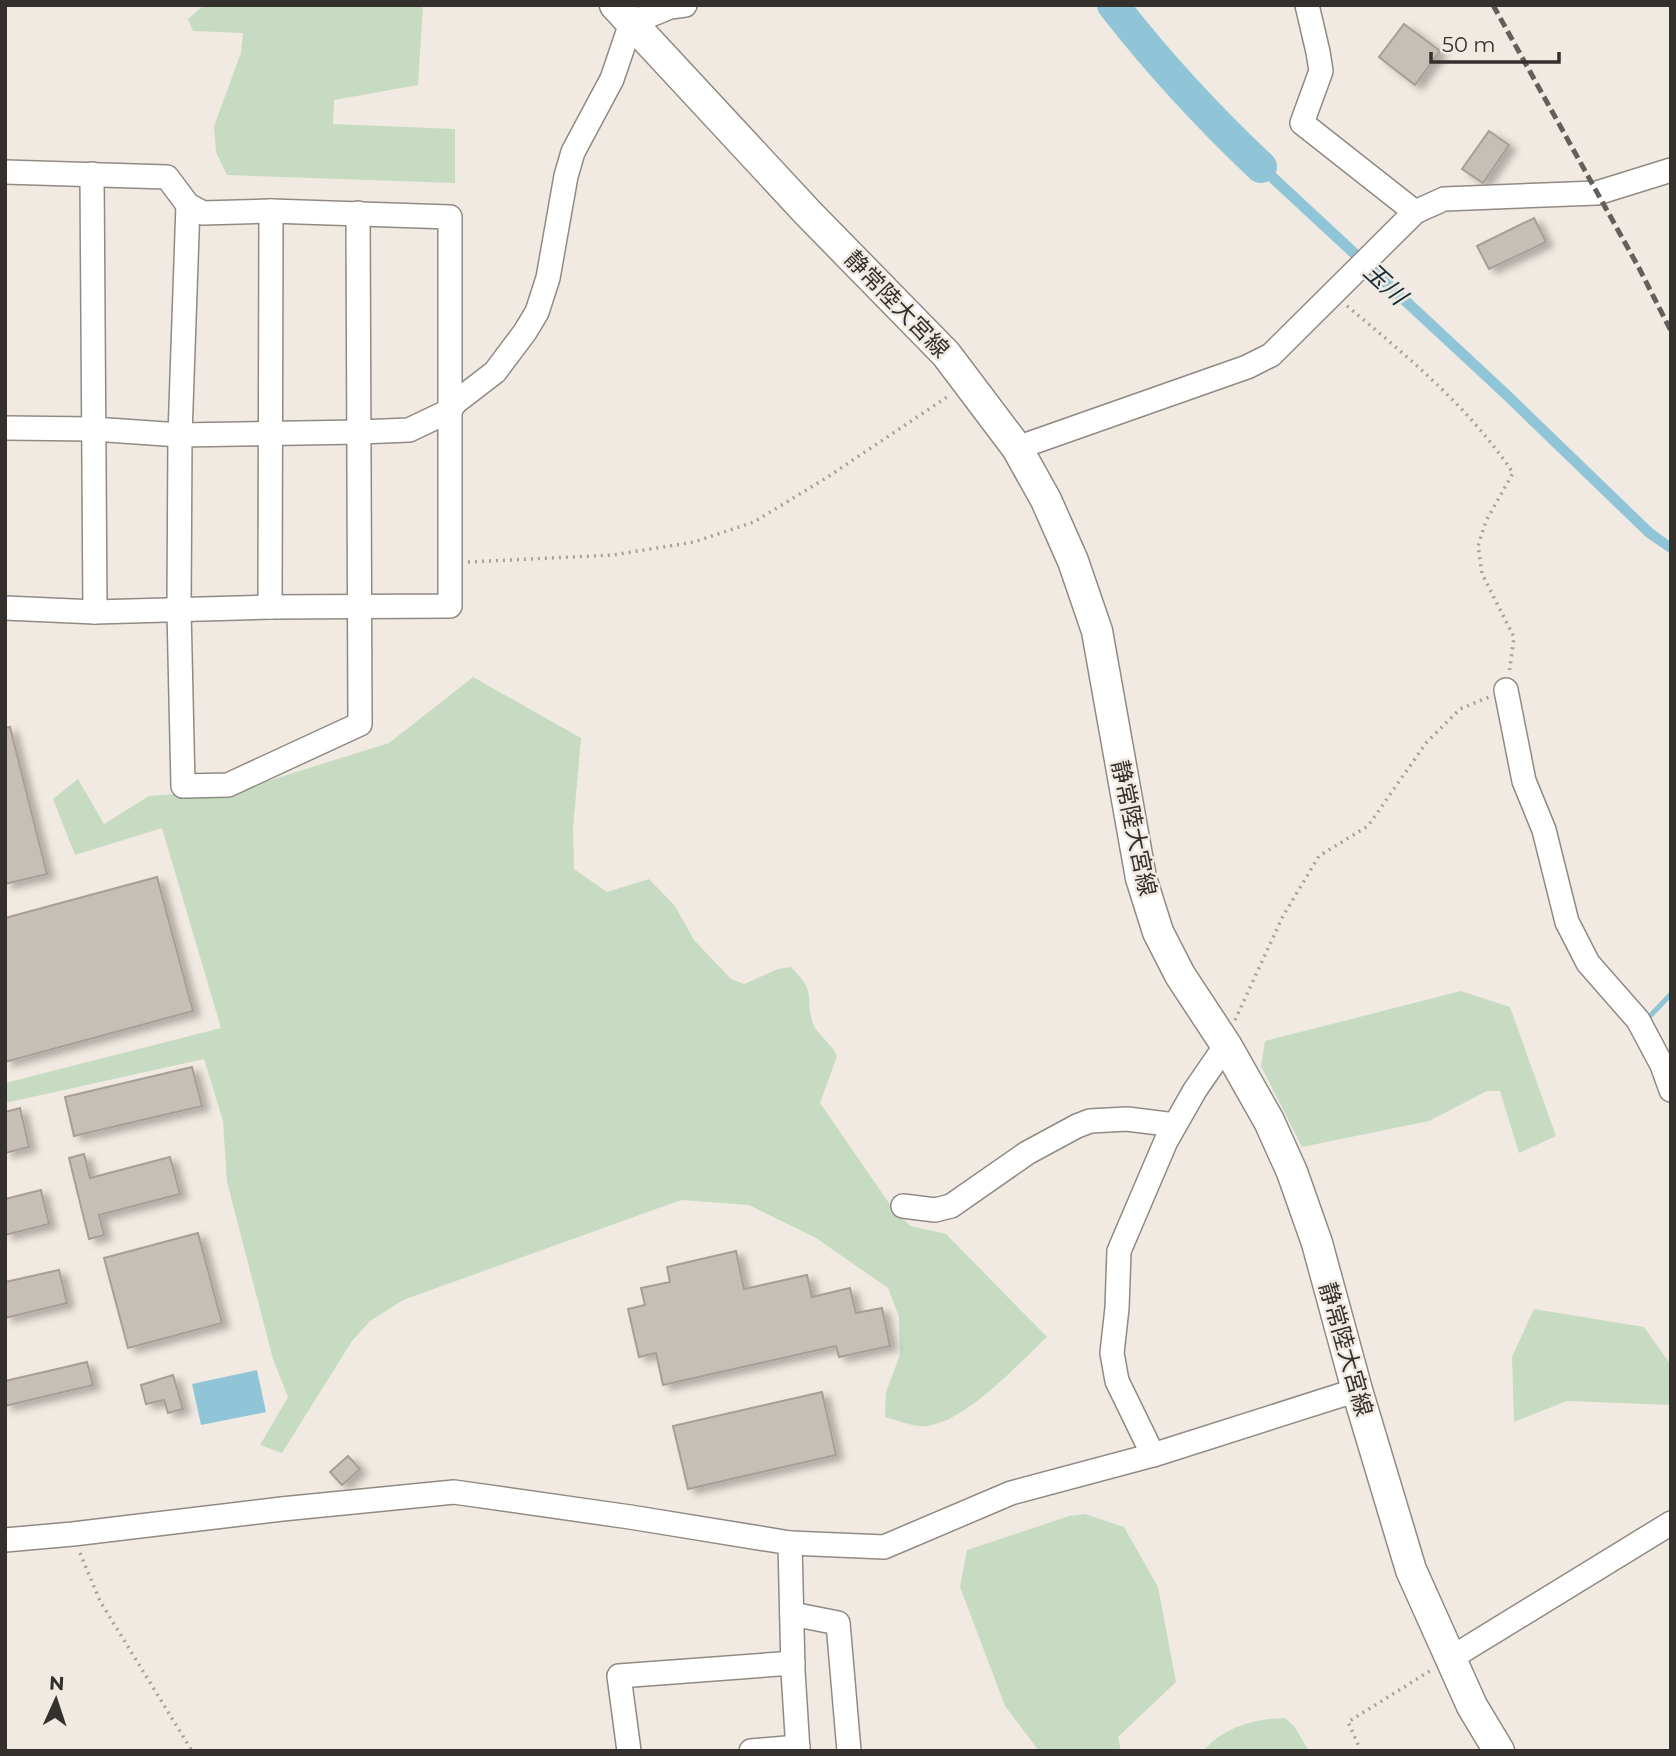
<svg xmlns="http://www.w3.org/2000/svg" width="1676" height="1756" viewBox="0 0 1676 1756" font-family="Montserrat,'Noto Sans JP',sans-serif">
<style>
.green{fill:#c6dbc2}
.water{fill:#8fc5d6}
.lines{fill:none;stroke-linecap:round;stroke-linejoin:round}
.stream{stroke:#8fc5d6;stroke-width:5}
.river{stroke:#8fc5d6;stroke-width:32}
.building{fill:#c6bfb7;stroke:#a69e97;stroke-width:2;filter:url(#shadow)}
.minor-casing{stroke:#918a83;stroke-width:26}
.major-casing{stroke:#918a83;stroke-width:33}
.path{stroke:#a7a19b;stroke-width:3.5;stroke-dasharray:2 5;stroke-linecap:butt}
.minor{stroke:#fff;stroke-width:23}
.major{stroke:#fff;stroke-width:30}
.rail{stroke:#635f5b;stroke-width:5;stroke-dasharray:10 5;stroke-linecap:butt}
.labels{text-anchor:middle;stroke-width:5;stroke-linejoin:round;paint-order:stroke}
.street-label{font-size:23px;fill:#33302d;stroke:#f1eae2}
.water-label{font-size:24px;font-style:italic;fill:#132e37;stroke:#f1eae2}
</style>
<defs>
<filter id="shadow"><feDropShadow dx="7" dy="4.5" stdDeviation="3.5" flood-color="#0004"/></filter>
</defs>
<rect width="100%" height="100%" fill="#f1eae2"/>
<g class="green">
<path d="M 204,5 L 423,5 L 418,85 L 334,100 L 333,124 L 455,129 L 455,183 L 227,175 L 216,152 L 214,126 L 241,53 L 243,33 L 193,31 L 188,19 Z"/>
<path d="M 473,677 L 581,738 L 573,828 L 574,869 L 607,892 L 649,879 L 675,906 L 694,940 L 731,979 L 744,984 L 778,969 L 791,967 C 818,994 804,995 813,1024 C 817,1034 832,1044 837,1056 L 820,1103 L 889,1203 L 910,1226 L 946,1234 L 1047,1337 C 1018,1364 967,1421 927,1426 C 915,1428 897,1420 885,1417 L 886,1392 L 900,1355 L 899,1317 L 888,1288 L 816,1238 L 749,1205 L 681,1200 L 403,1300 L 370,1321 L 352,1341 L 282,1453 L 260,1445 L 288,1397 L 273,1359 L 227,1182 L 223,1121 L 204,1059 L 5,1103 L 5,1083 L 221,1028 L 162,828 L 75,855 L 53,799 L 78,779 L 104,824 L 149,796 L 242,789 L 389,743 Z"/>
<path d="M 1461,991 L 1510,1007 L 1556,1136 L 1519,1153 L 1500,1091 L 1487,1091 L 1429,1121 L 1302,1147 L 1261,1066 L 1265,1041 Z"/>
<path d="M 1534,1309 L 1644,1327 L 1671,1365 L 1671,1405 L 1567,1401 L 1514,1422 L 1512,1357 Z"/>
<path d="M 1085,1514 L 1124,1527 L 1158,1587 L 1176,1682 L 1118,1737 L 1121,1751 L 1039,1751 L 1005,1706 L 960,1587 L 967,1550 L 1069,1516 Z"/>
<path d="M 1285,1718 L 1294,1726 L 1309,1751 L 1203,1751 C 1224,1727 1254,1719 1285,1718 Z"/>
</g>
<g class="water">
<path d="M 1233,133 L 1507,388 L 1653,529 L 1671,542 L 1671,554 L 1646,537 L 1499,395 L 1225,141 Z"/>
<path d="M 257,1370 L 266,1412 L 201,1425 L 192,1384 Z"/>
</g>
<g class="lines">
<path class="stream" d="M 1651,1015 L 1671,994"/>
<path class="river" d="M 1113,5 C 1158,63 1208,117 1261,167"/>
</g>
<g class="building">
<path d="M 1404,24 L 1440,51 L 1415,85 L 1379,57 Z"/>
<path d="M 1489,131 L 1509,145 L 1483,183 L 1462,169 Z"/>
<path d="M 1534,218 L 1546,242 L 1489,269 L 1477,246 Z"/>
<path d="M 10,727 L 47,874 L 5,884 L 5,728 Z"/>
<path d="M 157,877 L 193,1011 L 5,1062 L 5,918 Z"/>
<path d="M 192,1067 L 202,1106 L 74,1136 L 65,1097 Z"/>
<path d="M 20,1108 L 29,1147 L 5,1153 L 5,1112 Z"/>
<path d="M 84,1154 L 90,1178 L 170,1157 L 180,1194 L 99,1215 L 104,1235 L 89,1239 L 69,1158 Z"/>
<path d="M 41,1190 L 49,1224 L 5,1235 L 5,1199 Z"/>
<path d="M 198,1233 L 222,1323 L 128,1348 L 104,1258 Z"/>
<path d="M 736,1251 L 744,1289 L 807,1275 L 812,1297 L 850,1288 L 856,1313 L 882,1308 L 890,1346 L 839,1357 L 836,1346 L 663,1385 L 656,1353 L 639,1357 L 628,1309 L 645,1305 L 641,1288 L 670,1282 L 667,1267 Z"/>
<path d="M 59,1270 L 67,1303 L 5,1318 L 5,1282 Z"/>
<path d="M 87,1362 L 93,1385 L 5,1406 L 5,1381 Z"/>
<path d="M 173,1375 L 183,1409 L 168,1413 L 164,1400 L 146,1404 L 141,1385 Z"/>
<path d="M 822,1392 L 836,1455 L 688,1489 L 673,1426 Z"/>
<path d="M 348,1456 L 360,1469 L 342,1485 L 330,1472 Z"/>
</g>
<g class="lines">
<g class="minor-casing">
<g id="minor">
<path d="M 1307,5 L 1318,52 L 1321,71 L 1302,123 L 1415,212"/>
<path d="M 5,172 L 167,177 L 188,205 L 203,213 L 271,211 L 450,217 L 450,606 L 270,607 L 95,612 L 5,608"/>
<path d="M 92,174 L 95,612"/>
<path d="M 188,205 L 180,435 L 179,610 L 183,786 L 228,785 L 360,724 L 358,213"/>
<path d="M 5,428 L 93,429 L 180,435 L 360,432 L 409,430 L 449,411 L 456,402 L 495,372 L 525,332 L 537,312 L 548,278 L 566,176 L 573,152 L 612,79 L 631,23 L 670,7 L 685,5"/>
<path d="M 1017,448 L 1247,367 L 1271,355 L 1415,212 L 1444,199 L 1597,193 L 1671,170"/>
<path d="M 270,607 L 271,211"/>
<path d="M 1506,690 L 1524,781 L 1544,830 L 1567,922 L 1588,963 L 1638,1020 L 1662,1065 L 1671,1090"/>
<path d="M 903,1206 L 935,1210 L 951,1206 L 1027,1153 L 1077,1126 L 1090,1121 L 1127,1119 L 1175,1125"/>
<path d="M 1153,1455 L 1117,1381 L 1112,1353 L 1117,1308 L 1119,1251 L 1166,1141 L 1195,1090 L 1226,1045"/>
<path d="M 5,1540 L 73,1534 L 282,1509 L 454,1492 L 630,1517 L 790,1543 L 884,1547 L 1011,1493 L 1153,1455 L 1357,1390"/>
<path d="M 790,1543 L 793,1671 L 798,1751"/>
<path d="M 792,1614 L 838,1623 L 849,1751"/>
<path d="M 1451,1658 L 1671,1523"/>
<path d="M 629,1751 L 619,1676 L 793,1663"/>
<path d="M 751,1751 L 798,1747"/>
</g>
</g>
<g class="major-casing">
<path id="major" d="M 615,5 L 808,213 L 946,354 L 1017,448 L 1046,500 L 1073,561 L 1097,631 L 1141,878 L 1158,932 L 1180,975 L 1226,1045 L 1269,1121 L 1292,1172 L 1317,1243 L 1357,1390 L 1411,1570 L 1472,1706 L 1499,1751"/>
</g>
<g class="path">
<path d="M 1347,306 C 1407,356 1470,408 1513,473 L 1486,521 L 1478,546 L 1482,574 L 1514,637 L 1509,674"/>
<path d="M 468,562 L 613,555 L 694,542 L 754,522 L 826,478 L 950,395"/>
<path d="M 1235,1020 L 1283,916 L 1319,856 L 1368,826 L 1426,743 L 1460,709 L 1489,697"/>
<path d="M 80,1553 L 100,1601 L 192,1751"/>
<path d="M 1361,1751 L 1348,1722 L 1433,1669"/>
</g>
<use href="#minor" class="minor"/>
<use href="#major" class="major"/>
<path class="rail" d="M 1493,5 L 1639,268 L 1671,331"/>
</g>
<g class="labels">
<g class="street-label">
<text transform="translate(897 304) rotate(46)" y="8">静常陸大宮線</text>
<text transform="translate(1134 828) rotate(78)" y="8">静常陸大宮線</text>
<text transform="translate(1346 1349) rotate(74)" y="8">静常陸大宮線</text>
</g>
<g class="water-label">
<text transform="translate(1385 284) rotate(43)" y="8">玉川</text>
</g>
</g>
<rect width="1676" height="1756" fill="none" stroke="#33302d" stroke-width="14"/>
<g transform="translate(56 1700) rotate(3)" stroke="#f1eae2" stroke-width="5" paint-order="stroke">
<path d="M0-5L12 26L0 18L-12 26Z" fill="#33302d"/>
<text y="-10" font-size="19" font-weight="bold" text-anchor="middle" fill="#33302d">N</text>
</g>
<path d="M1431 52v10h128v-10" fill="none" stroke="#33302d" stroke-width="3.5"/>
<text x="1442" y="52" font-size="21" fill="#33302d" stroke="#f1eae2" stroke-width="5" paint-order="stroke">50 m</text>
</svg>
